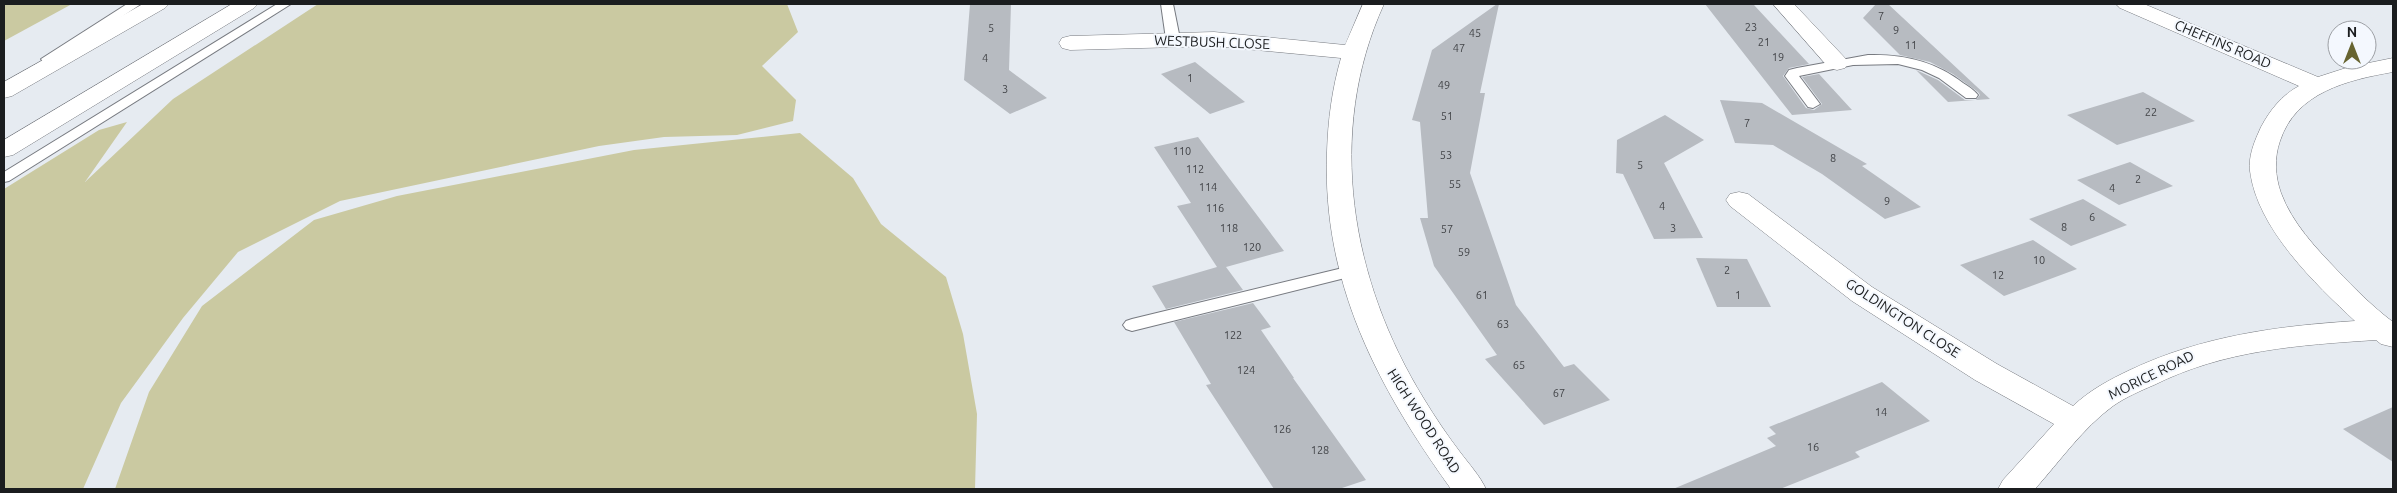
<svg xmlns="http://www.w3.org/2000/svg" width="2397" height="493" viewBox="0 0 2397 493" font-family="Ubuntu,sans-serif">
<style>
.green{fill:#cac9a1}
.building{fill:#b7bbc1}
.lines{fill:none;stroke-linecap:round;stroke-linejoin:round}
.service-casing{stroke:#777a80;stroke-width:2}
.minor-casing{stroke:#777a80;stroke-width:1}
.trunk-casing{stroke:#777a80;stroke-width:1}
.service{fill:#fff;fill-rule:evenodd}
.minor{fill:#fff;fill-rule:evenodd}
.trunk{fill:#fff;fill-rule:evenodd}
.labels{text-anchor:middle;stroke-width:4;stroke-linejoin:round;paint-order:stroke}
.number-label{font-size:11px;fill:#424448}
.street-label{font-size:14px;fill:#1b1d1f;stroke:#f4f8fe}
</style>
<rect width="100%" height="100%" fill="#e6ebf1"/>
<g class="green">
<path d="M 4,4 L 72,4 L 4,41 Z"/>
<path d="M 318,4 L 787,4 L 798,32 L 762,66 L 796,100 L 793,121 L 737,135 L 664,137 L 599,146 L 340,201 L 238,252 L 183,318 L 121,403 L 83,489 L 4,489 L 4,189 L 99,130 L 127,122 L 85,182 L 173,99 Z"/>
<path d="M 800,133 L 853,178 L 881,224 L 946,277 L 963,334 L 977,414 L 975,489 L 115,489 L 149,392 L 202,306 L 314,220 L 397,196 L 634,150 Z"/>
</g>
<g class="building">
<path d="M 970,4 L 1011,4 L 1009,70 L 1047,98 L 1010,114 L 964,80 Z"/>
<path d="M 1497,4 L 1499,4 L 1480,93 L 1485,93 L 1470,173 L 1516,305 L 1564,367 L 1574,364 L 1610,400 L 1544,425 L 1485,359 L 1497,355 L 1434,266 L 1420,218 L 1428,218 L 1420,122 L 1412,120 L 1432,50 Z"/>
<path d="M 1705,4 L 1754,5 L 1809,64 L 1789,68 L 1783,76 L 1806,108 L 1814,110 L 1822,104 L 1802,77 L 1819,74 L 1852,110 L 1792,115 Z"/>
<path d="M 1876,4 L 1888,4 L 1990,99 L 1976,100 L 1980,95 L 1978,92 L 1953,74 L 1930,62 L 1900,55 L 1863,18 Z"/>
<path d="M 1195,62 L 1245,102 L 1210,114 L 1161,74 Z"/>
<path d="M 1916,70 L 1938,80 L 1965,100 L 1975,100 L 1948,102 Z"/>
<path d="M 2143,92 L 2195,121 L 2117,145 L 2067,115 Z"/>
<path d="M 1720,100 L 1762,103 L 1867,164 L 1862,166 L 1921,207 L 1885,219 L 1822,174 L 1773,145 L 1735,143 Z"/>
<path d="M 1665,115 L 1704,140 L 1664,163 L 1703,238 L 1654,239 L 1623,174 L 1616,173 L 1617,140 Z"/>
<path d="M 1198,137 L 1284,251 L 1226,267 L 1243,290 L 1166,309 L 1152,286 L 1217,267 L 1177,206 L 1191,203 L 1154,147 Z"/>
<path d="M 2130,162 L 2173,186 L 2119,205 L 2077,180 Z"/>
<path d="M 2083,199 L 2127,225 L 2071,246 L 2029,219 Z"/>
<path d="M 2033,240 L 2077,269 L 2004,296 L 1960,265 Z"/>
<path d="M 1696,258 L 1747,259 L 1771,307 L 1717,307 Z"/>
<path d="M 1253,303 L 1271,327 L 1261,330 L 1294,378 L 1293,378 L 1366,480 L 1339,489 L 1274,489 L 1206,385 L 1211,384 L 1174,322 Z"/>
<path d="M 1882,382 L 1930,421 L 1855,452 L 1860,457 L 1780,489 L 1673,489 L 1776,446 L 1767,438 L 1776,434 L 1769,427 Z"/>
<path d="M 2393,407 L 2393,462 L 2343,429 Z"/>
</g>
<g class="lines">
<g class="service-casing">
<g id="service">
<path d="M 127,4 L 141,4 L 53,62 L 43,62 L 41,59 Z"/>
<path d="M 277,4 L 291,4 L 9,181 L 4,182 L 4,172 Z"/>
<path d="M 1161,4 L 1173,4 L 1180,39 L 1178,42 L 1173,43 L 1166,39 Z"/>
<path d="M 1868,55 C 1903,54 1935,61 1963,83 C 1968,86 1974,90 1978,95 L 1976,98 L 1966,98 L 1939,78 L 1922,70 L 1898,64 L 1853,65 L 1799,76 L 1820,104 L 1813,108 L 1808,107 L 1785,76 L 1789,70 L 1797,68 Z"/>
<path d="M 1351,266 L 1357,267 L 1359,271 L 1357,275 L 1132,331 L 1126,329 L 1123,325 L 1126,321 L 1132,319 Z"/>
</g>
</g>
<g class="minor-casing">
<g id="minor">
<path d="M 1363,4 L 1384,4 C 1325,133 1351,281 1424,399 C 1435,417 1447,435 1460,452 C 1469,464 1480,476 1486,489 L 1451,489 C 1377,386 1322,282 1327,152 C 1328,120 1332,89 1341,58 L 1214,46 L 1070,50 L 1062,48 L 1059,43 L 1062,38 L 1070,36 L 1214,32 L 1345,45 Z"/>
<path d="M 1773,4 L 1794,4 L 1845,58 L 1848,63 L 1845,68 L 1837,70 L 1829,68 Z"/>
<path d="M 2116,4 L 2144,4 L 2318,77 L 2349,67 L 2393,58 L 2393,72 C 2348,80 2296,92 2280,141 C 2274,158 2275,176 2281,193 C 2292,223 2316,248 2337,270 C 2354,288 2373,307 2393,322 L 2393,347 L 2381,344 L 2376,340 C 2299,345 2224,350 2154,385 C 2140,391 2126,397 2113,406 C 2083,428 2060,461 2035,489 L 1998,489 L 2003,480 L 2054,424 L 1975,380 L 1852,301 L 1730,206 L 1726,200 L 1730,194 L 1739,192 L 1748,194 L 1872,287 L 1997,364 L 2073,406 C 2090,390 2109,380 2130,370 C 2202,336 2277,326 2355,321 C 2315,284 2257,228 2250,171 C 2248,156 2255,140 2261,127 C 2270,110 2282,95 2299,86 L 2120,8 Z"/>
</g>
</g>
<g class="trunk-casing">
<g id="trunk">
<path d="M 143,4 L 169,4 L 165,8 L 12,96 L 4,98 L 4,82 Z"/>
<path d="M 232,4 L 258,4 L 254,8 L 13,155 L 4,157 L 4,140 Z"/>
</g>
</g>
<use href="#service" class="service"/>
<use href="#minor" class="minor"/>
<use href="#trunk" class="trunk"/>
</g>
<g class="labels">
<g class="number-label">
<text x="1881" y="20">7</text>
<text x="1751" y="31">23</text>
<text x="991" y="32">5</text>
<text x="1896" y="34">9</text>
<text x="1475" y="37">45</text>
<text x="1764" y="46">21</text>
<text x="1911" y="49">11</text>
<text x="1459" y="52">47</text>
<text x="1778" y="61">19</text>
<text x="985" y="62">4</text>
<text x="1190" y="82">1</text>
<text x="1444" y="89">49</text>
<text x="1005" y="93">3</text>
<text x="2151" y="116">22</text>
<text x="1447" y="120">51</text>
<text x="1747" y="127">7</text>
<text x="1182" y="155">110</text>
<text x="1446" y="159">53</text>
<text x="1833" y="162">8</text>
<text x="1640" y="169">5</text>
<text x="1195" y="173">112</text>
<text x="2138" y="183">2</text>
<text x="1455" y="188">55</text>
<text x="1208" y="191">114</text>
<text x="2112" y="192">4</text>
<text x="1887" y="205">9</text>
<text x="1662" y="210">4</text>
<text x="1215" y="212">116</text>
<text x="2092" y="221">6</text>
<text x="2064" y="231">8</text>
<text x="1229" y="232">118</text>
<text x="1673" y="232">3</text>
<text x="1447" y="233">57</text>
<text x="1252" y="251">120</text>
<text x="1464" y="256">59</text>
<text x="2039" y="264">10</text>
<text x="1727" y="274">2</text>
<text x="1998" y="279">12</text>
<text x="1482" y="299">61</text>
<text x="1738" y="299">1</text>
<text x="1503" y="328">63</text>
<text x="1233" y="339">122</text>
<text x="1519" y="369">65</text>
<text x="1246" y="374">124</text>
<text x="1559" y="397">67</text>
<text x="1881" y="416">14</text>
<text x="1282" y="433">126</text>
<text x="1813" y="451">16</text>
<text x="1320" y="454">128</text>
</g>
<g class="street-label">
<text transform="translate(1212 42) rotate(2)" y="5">WESTBUSH CLOSE</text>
<text transform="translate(2223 44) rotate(23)" y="5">CHEFFINS ROAD</text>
<text transform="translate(1903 318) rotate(33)" y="5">GOLDINGTON CLOSE</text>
<text transform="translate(2151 375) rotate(-26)" y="5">MORICE ROAD</text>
<text transform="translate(1424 421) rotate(57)" y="5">HIGH WOOD ROAD</text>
</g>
</g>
<rect width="2397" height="493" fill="none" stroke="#1b1d1f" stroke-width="10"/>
<g transform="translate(2352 45)"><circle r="24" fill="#f4f8fe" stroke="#9da0a5"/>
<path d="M0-4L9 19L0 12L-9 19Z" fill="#676431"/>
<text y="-8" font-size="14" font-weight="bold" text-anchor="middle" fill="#1b1d1f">N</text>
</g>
</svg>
